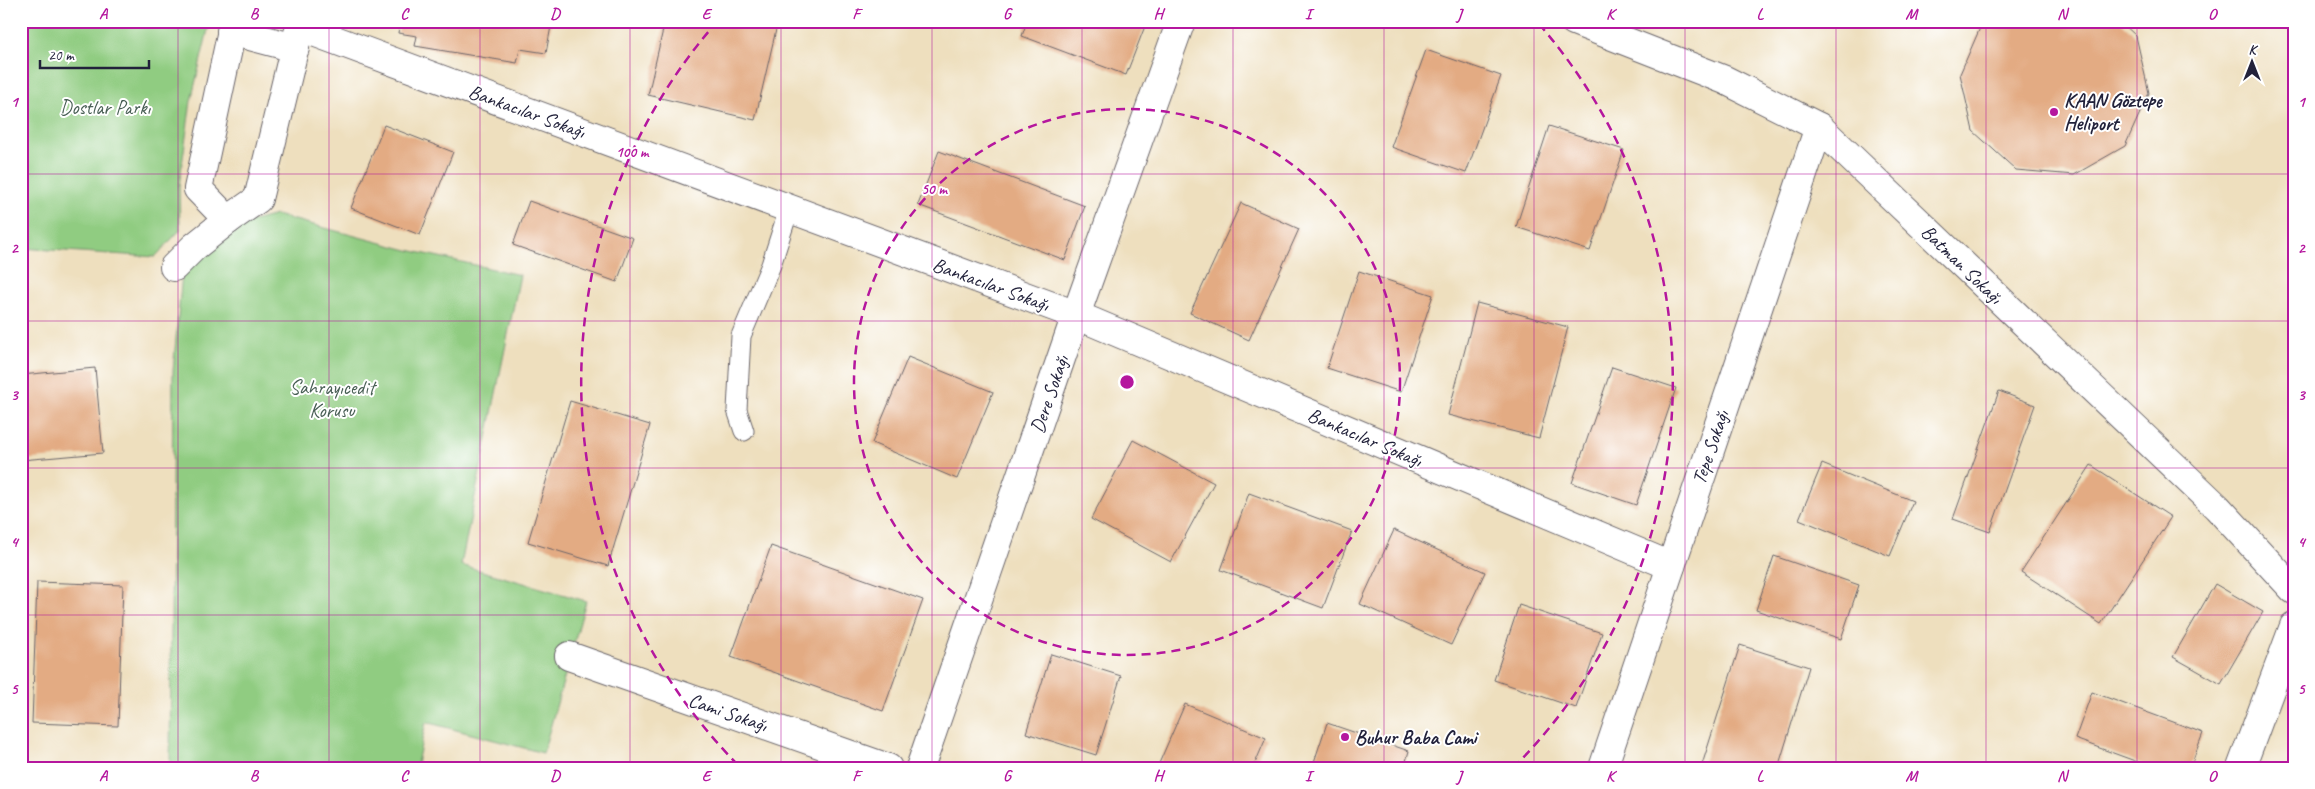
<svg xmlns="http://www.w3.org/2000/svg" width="2315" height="789" viewBox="0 0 2315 789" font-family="Caveat,sans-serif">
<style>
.green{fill:#90cc81;stroke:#59775e}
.building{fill:#e3ab83}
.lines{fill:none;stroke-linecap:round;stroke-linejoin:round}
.lane-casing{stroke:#696469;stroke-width:21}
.street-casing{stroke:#696469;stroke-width:30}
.lane{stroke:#fff;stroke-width:19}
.street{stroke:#fff;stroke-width:28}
.grid{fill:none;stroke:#b5179e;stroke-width:1;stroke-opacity:0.55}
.ring{fill:none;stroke:#b5179e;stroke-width:2.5;stroke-dasharray:9 6}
.poi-dot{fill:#b5179e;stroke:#fff;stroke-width:2}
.labels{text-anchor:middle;stroke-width:4;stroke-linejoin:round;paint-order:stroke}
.poi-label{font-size:20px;font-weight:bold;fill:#22223b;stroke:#fff;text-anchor:start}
.park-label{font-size:20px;fill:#485e54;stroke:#fff}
.street-label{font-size:20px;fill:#22223b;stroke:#fff}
.centre{fill:#b5179e;stroke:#fff;stroke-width:2.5}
.ring-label{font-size:15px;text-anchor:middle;font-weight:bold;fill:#b5179e;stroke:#fff;stroke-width:4;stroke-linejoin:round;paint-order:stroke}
.neatline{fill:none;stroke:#b5179e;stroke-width:2}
.grid-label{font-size:16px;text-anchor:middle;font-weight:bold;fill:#b5179e}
</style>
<rect width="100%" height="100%" fill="#fff"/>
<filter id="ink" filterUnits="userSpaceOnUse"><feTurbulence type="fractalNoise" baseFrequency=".02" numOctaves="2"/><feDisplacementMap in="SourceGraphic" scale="10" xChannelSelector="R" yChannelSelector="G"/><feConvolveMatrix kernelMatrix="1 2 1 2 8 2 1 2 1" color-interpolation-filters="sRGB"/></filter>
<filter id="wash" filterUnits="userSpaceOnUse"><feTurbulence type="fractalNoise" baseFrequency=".0096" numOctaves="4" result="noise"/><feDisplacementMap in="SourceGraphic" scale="20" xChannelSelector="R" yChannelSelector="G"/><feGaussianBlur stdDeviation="1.12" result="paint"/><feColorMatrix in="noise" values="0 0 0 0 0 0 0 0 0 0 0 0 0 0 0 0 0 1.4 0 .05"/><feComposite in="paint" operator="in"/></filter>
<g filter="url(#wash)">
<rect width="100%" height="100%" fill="#eedfbe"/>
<g class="green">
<path d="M 21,21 L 210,21 L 191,101 L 179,186 L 180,230 L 155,257 L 21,248 Z"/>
<path d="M 276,215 L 408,250 L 520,275 L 461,565 L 586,601 L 543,753 L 426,722 L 416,768 L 170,768 L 173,371 L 182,274 L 223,238 L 249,222 Z"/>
</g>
<g id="blocks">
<g class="building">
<path d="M 400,21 L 552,21 L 546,53 L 520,49 L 517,63 L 415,46 L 417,36 L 398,33 Z"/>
<path d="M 665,21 L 778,21 L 755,120 L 648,95 Z"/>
<path d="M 1027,21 L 1147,21 L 1126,75 L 1022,36 Z"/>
<path d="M 1983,21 L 2120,21 L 2136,36 L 2149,93 L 2125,146 L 2074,175 L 2016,170 L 1973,131 L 1960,74 Z"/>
<path d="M 1426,50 L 1501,76 L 1466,173 L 1391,147 Z"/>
<path d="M 384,125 L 453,152 L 420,235 L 351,208 Z"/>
<path d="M 1549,126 L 1624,150 L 1590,251 L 1516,227 Z"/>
<path d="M 939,151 L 1085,206 L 1065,260 L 918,205 Z"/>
<path d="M 529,201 L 633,238 L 617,282 L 513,245 Z"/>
<path d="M 1241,203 L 1299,229 L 1249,340 L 1190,313 Z"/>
<path d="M 1359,271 L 1433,295 L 1401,392 L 1327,368 Z"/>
<path d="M 1477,303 L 1568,327 L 1539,438 L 1448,415 Z"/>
<path d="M 908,357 L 993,392 L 957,479 L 872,443 Z"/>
<path d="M 1612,367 L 1676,388 L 1636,505 L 1572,483 Z"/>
<path d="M 95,368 L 103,453 L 21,460 L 21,375 Z"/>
<path d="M 1999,391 L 2035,405 L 1990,532 L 1953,519 Z"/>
<path d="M 570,401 L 650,425 L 608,566 L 528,542 Z"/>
<path d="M 1133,440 L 1214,483 L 1171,562 L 1091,519 Z"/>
<path d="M 1822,464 L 1913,501 L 1890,556 L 1799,519 Z"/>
<path d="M 2091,465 L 2171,517 L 2101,624 L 2021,572 Z"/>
<path d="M 1249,493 L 1352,531 L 1323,608 L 1221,570 Z"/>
<path d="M 1394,530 L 1485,572 L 1451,645 L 1360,604 Z"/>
<path d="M 771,546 L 923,600 L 883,711 L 731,657 Z"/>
<path d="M 1774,556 L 1859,585 L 1841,639 L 1756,610 Z"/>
<path d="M 37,582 L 123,585 L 118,726 L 32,723 Z"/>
<path d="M 2215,584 L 2263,612 L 2221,684 L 2173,657 Z"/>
<path d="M 1519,605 L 1602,633 L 1576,708 L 1494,680 Z"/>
<path d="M 1740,645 L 1809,667 L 1778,768 L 1701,768 Z"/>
<path d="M 1051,654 L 1121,676 L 1096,755 L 1026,733 Z"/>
<path d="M 2092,692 L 2203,733 L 2190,768 L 2154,768 L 2075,739 Z"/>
<path d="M 1185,704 L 1266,738 L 1253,768 L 1157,768 Z"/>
<path d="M 1327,723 L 1409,751 L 1404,768 L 1312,768 Z"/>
</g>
</g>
</g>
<g filter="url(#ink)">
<use href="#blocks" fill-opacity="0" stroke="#696469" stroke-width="1"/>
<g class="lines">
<g class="lane-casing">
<path id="lane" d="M 744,431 L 737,410 L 741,336 L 771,265 L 789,209"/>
</g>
<g class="street-casing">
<g id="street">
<path d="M 234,21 L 198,189 L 228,220 L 258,199 L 301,21"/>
<path d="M 1574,21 L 1725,80 L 1819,127 L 2217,507 L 2294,590"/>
<path d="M 300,27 L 1076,315 L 1671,566"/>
<path d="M 231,31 L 295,48"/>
<path d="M 174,267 L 194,247 L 228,220"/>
<path d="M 569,656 L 888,768"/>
<path d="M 920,768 L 1076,315 L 1181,21"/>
<path d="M 1603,768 L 1819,127"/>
<path d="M 2241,768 L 2294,626"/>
</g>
</g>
<use href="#lane" class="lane"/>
<use href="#street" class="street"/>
</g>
</g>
<path class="grid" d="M 178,21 L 178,768M 329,21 L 329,768M 480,21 L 480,768M 630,21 L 630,768M 781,21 L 781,768M 932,21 L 932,768M 1082,21 L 1082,768M 1233,21 L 1233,768M 1384,21 L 1384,768M 1534,21 L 1534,768M 1685,21 L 1685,768M 1836,21 L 1836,768M 1986,21 L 1986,768M 2137,21 L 2137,768M 21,174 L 2294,174M 21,321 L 2294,321M 21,468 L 2294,468M 21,615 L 2294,615"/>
<g class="ring">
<circle cx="1127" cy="382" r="273"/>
<path d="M738 765A546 546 0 0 1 715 24M1539 24A546 546 0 0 1 1516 765"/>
</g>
<g class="poi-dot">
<circle cx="2054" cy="112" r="5"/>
<circle cx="1345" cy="737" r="5"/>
</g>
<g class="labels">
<g class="poi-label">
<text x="2064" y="107">KAAN Göztepe<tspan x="2064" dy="23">Heliport</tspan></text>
<text x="1355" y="744">Buhur Baba Cami</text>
</g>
<g class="park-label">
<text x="105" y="114">Dostlar Parkı</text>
<text x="332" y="394">Sahrayıcedit<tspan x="332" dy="23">Korusu</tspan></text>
</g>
<g class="street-label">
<text transform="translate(527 111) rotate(20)" y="7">Bankacılar Sokağı</text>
<text transform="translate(1962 264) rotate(44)" y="7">Batman Sokağı</text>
<text transform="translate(991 284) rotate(20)" y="7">Bankacılar Sokağı</text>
<text transform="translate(1049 394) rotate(-71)" y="7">Dere Sokağı</text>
<text transform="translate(1365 437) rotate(23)" y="7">Bankacılar Sokağı</text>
<text transform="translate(1710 447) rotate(-71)" y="7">Tepe Sokağı</text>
<text transform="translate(728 712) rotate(19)" y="7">Cami Sokağı</text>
</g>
</g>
<circle cx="1127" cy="382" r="8" class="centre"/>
<g class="ring-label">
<text x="632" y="157">100 m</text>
<text x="934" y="194">50 m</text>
</g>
<rect width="2315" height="789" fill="none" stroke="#fff" stroke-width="55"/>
<g transform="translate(2252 62)" stroke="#ffffff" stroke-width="4" paint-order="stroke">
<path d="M0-4L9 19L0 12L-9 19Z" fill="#22223b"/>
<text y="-8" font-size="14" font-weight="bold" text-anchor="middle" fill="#22223b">K</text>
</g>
<path d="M40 60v8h109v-8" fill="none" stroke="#22223b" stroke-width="2.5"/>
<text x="48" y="60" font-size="15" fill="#22223b" stroke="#ffffff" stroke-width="4" paint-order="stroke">20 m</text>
<rect x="28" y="28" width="2260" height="734" class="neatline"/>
<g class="grid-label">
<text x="103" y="19">A</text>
<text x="254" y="19">B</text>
<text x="404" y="19">C</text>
<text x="555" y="19">D</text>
<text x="706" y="19">E</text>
<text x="856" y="19">F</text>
<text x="1007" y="19">G</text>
<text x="1158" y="19">H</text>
<text x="1308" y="19">I</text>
<text x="1459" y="19">J</text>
<text x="1610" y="19">K</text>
<text x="1760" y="19">L</text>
<text x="1911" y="19">M</text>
<text x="2062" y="19">N</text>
<text x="2212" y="19">O</text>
<text x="14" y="107">1</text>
<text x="2301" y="107">1</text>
<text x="14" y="253">2</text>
<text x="2301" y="253">2</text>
<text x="14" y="400">3</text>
<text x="2301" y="400">3</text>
<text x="14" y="547">4</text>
<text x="2301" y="547">4</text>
<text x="14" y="694">5</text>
<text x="2301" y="694">5</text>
<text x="103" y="781">A</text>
<text x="254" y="781">B</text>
<text x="404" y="781">C</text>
<text x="555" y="781">D</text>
<text x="706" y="781">E</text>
<text x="856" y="781">F</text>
<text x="1007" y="781">G</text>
<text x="1158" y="781">H</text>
<text x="1308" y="781">I</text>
<text x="1459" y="781">J</text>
<text x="1610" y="781">K</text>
<text x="1760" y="781">L</text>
<text x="1911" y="781">M</text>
<text x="2062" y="781">N</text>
<text x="2212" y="781">O</text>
</g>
</svg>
